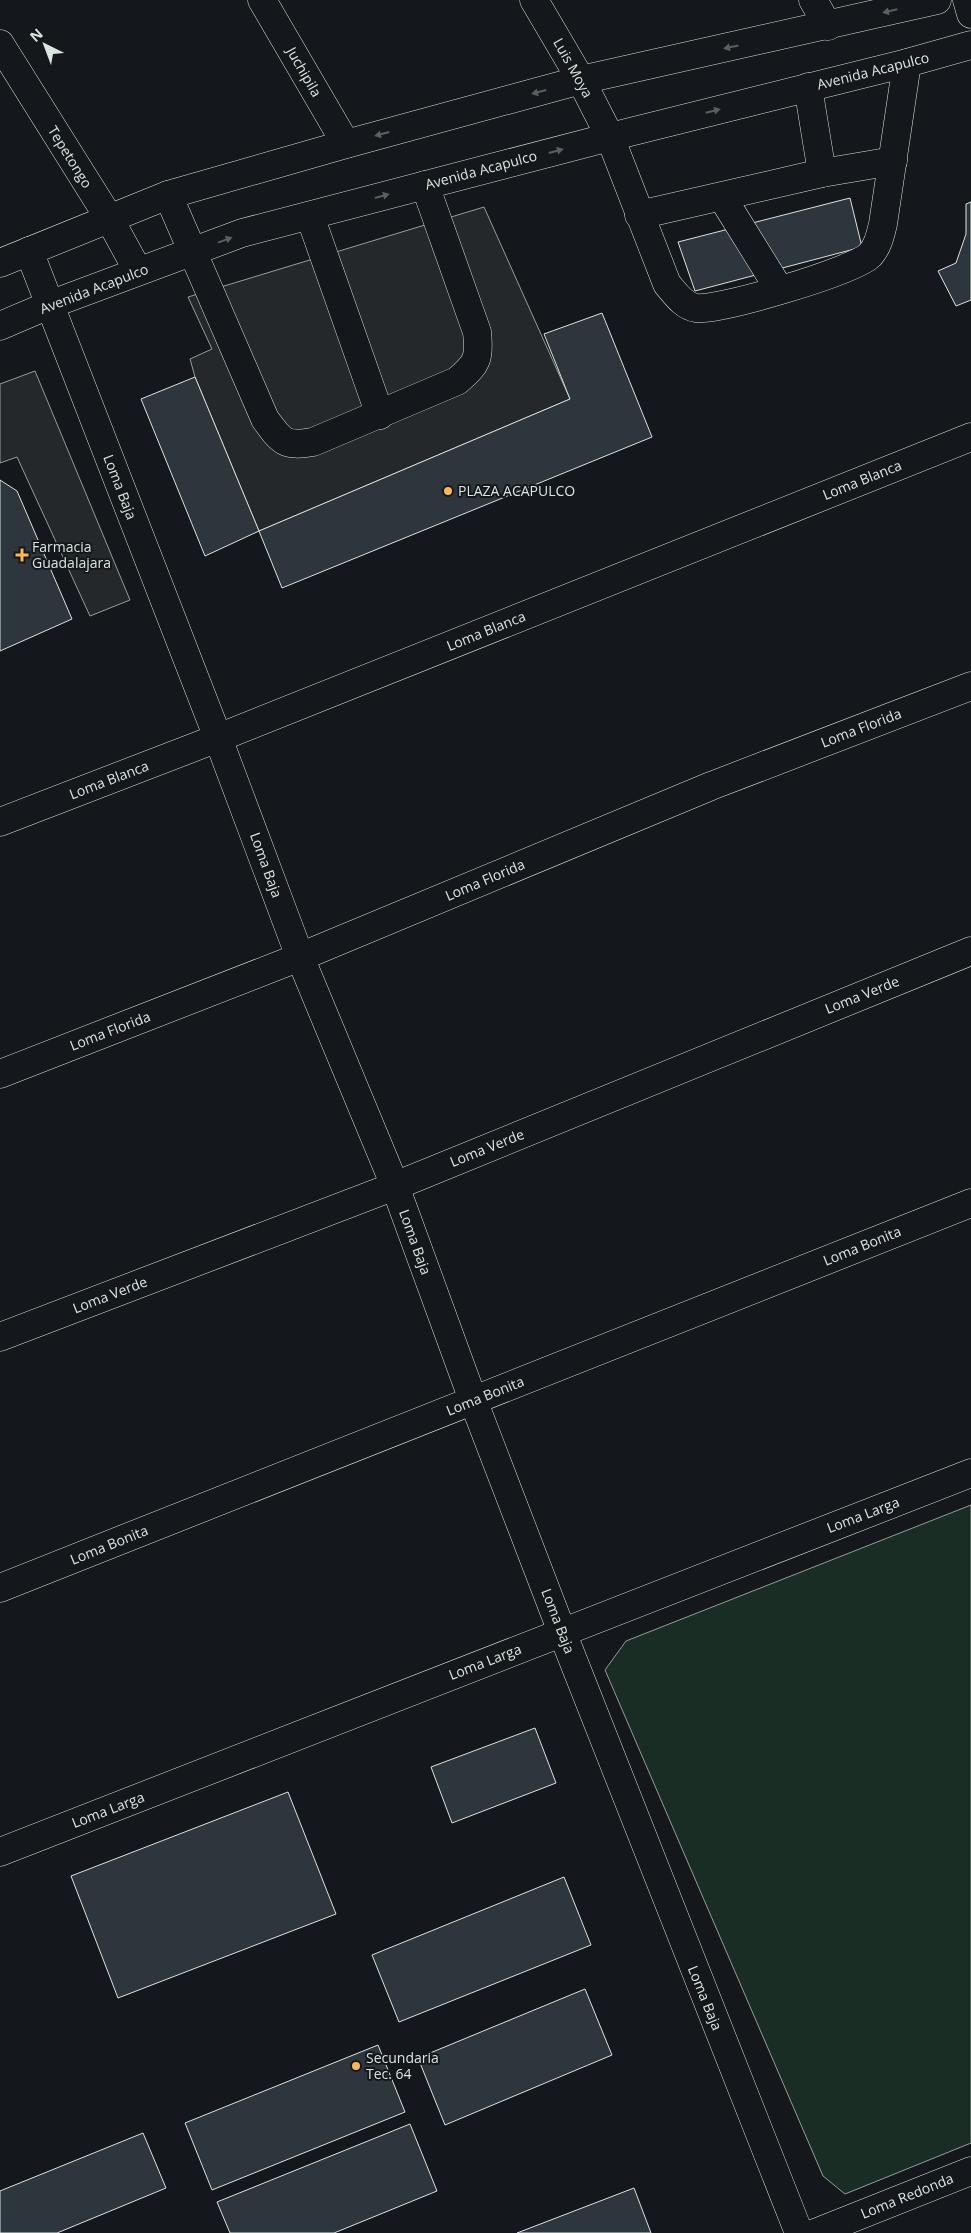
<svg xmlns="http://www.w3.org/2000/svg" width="971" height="2233" viewBox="0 0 971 2233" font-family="'Open Sans',sans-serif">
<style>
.green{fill:#1a2d24;stroke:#939e99}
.parking{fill:#24282b;stroke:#939e99}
.building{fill:#2c363c;stroke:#d8e6dc}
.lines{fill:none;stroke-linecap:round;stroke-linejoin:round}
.minor-casing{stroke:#d8e6dc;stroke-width:29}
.major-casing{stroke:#d8e6dc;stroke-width:29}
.minor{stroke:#14181c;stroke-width:28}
.major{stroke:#14181c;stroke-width:28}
.oneway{fill:#59605f}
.poi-dot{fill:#ffb74d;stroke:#14181c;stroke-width:2}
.labels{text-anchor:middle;stroke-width:4;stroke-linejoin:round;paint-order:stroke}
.street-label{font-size:14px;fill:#d8e6dc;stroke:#14181c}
.poi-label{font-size:14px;fill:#d8e6dc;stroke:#14181c;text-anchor:start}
</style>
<rect width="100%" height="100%" fill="#14181c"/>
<path class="green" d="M 971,1505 L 971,2143 L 845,2194 L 823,2176 L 605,1670 L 626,1641 Z"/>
<g class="parking">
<path d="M 484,207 L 570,399 L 259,531 L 195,377 L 190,359 L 212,349 L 188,297 Z"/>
<path d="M 35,371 L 130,600 L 90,616 L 17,457 L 0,463 L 0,384 Z"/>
</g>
<g class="building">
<path d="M 850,198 L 862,247 L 695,291 L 678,242 Z"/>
<path d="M 971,202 L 971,300 L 956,306 L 938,271 L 956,263 L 966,234 L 966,204 Z"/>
<path d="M 602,313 L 652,437 L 282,588 L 259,531 L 570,399 L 544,334 Z"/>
<path d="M 195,377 L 259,531 L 205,556 L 141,399 Z"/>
<path d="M 0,480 L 17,491 L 72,619 L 0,651 Z"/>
<path d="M 535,1728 L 556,1783 L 452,1823 L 431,1767 Z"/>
<path d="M 288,1792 L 336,1914 L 118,1998 L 71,1876 Z"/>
<path d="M 564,1877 L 591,1945 L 399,2022 L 372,1955 Z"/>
<path d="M 585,1989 L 612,2055 L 445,2125 L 418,2058 Z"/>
<path d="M 378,2045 L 405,2112 L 212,2190 L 185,2123 Z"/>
<path d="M 410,2124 L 437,2191 L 334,2233 L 230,2233 L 217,2202 Z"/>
<path d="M 143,2133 L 166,2188 L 57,2233 L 0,2233 L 0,2191 Z"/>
<path d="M 634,2188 L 651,2233 L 517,2233 Z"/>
</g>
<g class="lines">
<g class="minor-casing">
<g id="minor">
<path d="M 262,0 L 346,144"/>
<path d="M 534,0 L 581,80 L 610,137 L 667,284 C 675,293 683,306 696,308 C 719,311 854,271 870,255 C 878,246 880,236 883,224 L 907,63"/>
<path d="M 813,0 L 828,26"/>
<path d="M 967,0 L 971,14"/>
<path d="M 0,44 L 109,218 L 138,271"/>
<path d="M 808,87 L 822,173"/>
<path d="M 168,195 L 265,419 C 281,441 284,447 313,442 L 457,381 C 477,364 480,359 477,332 L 425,185"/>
<path d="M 722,197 L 779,289"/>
<path d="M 639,215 L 822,173 L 893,161"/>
<path d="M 310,216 L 380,415"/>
<path d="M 29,251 L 218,738 L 300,957 L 395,1186 L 473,1400 L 562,1632 L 799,2233"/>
<path d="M 0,822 L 218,738 L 971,437"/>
<path d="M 0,1074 L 300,957 L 711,786 L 971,686"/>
<path d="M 0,1337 L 395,1186 L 971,951"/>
<path d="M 0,1588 L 971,1203"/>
<path d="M 0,1852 L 971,1473"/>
<path d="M 815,2233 L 971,2171"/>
</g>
</g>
<g class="major-casing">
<g id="major">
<path d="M 0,263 L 168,195 L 346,144 L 581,80 L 937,0"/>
<path d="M 0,326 L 49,305 L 242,233 L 610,137 L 907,63 L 971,45"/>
</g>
</g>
<use href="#minor" class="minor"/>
<use href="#major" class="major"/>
</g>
<defs><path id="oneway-solid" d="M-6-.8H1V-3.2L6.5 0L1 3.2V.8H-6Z" transform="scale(1.25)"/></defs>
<g class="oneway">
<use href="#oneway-solid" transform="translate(890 11) rotate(167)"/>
<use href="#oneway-solid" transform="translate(731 47) rotate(168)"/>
<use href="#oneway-solid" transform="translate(539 92) rotate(165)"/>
<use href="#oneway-solid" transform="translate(713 111) rotate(-14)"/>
<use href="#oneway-solid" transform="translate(382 134) rotate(165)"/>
<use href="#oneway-solid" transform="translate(556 151) rotate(-15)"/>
<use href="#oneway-solid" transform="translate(382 196) rotate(-15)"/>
<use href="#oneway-solid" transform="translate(225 240) rotate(-20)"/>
</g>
<g class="poi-dot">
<circle cx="448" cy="491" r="5"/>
<path d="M19.5 547.5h5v5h5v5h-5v5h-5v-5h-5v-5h5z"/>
<circle cx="356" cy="2066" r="5"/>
</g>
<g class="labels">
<g class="street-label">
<text transform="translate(573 68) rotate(61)" y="5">Luis Moya</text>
<text transform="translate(873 71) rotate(-14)" y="5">Avenida Acapulco</text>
<text transform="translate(304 72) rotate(60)" y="5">Juchipila</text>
<text transform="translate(70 157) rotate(58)" y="5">Tepetongo</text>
<text transform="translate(481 170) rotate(-15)" y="5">Avenida Acapulco</text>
<text transform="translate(94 289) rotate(-21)" y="5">Avenida Acapulco</text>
<text transform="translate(862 480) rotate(-22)" y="5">Loma Blanca</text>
<text transform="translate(120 487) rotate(69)" y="5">Loma Baja</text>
<text transform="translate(486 631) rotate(-22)" y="5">Loma Blanca</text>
<text transform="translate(861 728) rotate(-21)" y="5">Loma Florida</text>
<text transform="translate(109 780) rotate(-21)" y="5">Loma Blanca</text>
<text transform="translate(266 865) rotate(70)" y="5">Loma Baja</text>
<text transform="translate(485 880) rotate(-23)" y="5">Loma Florida</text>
<text transform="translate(862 995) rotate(-22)" y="5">Loma Verde</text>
<text transform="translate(110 1031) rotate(-21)" y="5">Loma Florida</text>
<text transform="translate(487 1148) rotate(-22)" y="5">Loma Verde</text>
<text transform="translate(415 1242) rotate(70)" y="5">Loma Baja</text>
<text transform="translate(862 1246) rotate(-22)" y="5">Loma Bonita</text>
<text transform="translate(110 1295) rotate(-21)" y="5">Loma Verde</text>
<text transform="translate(485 1396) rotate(-22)" y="5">Loma Bonita</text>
<text transform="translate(863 1515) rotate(-21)" y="5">Loma Larga</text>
<text transform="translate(109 1545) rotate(-22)" y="5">Loma Bonita</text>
<text transform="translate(558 1621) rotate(69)" y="5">Loma Baja</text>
<text transform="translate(485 1662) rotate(-21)" y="5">Loma Larga</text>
<text transform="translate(108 1810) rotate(-21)" y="5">Loma Larga</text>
<text transform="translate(705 1998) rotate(68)" y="5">Loma Baja</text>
<text transform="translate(907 2196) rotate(-22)" y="5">Loma Redonda</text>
</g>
<g class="poi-label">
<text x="458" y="496">PLAZA ACAPULCO</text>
<text x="32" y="552">Farmacia<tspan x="32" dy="16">Guadalajara</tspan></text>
<text x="366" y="2063">Secundaria<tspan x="366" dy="16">Tec. 64</tspan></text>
</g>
</g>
<g transform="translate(45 45) rotate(318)" stroke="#14181c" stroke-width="4" paint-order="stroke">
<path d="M0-4L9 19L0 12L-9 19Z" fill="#d8e6dc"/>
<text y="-8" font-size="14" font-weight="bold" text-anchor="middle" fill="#d8e6dc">N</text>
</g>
</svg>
